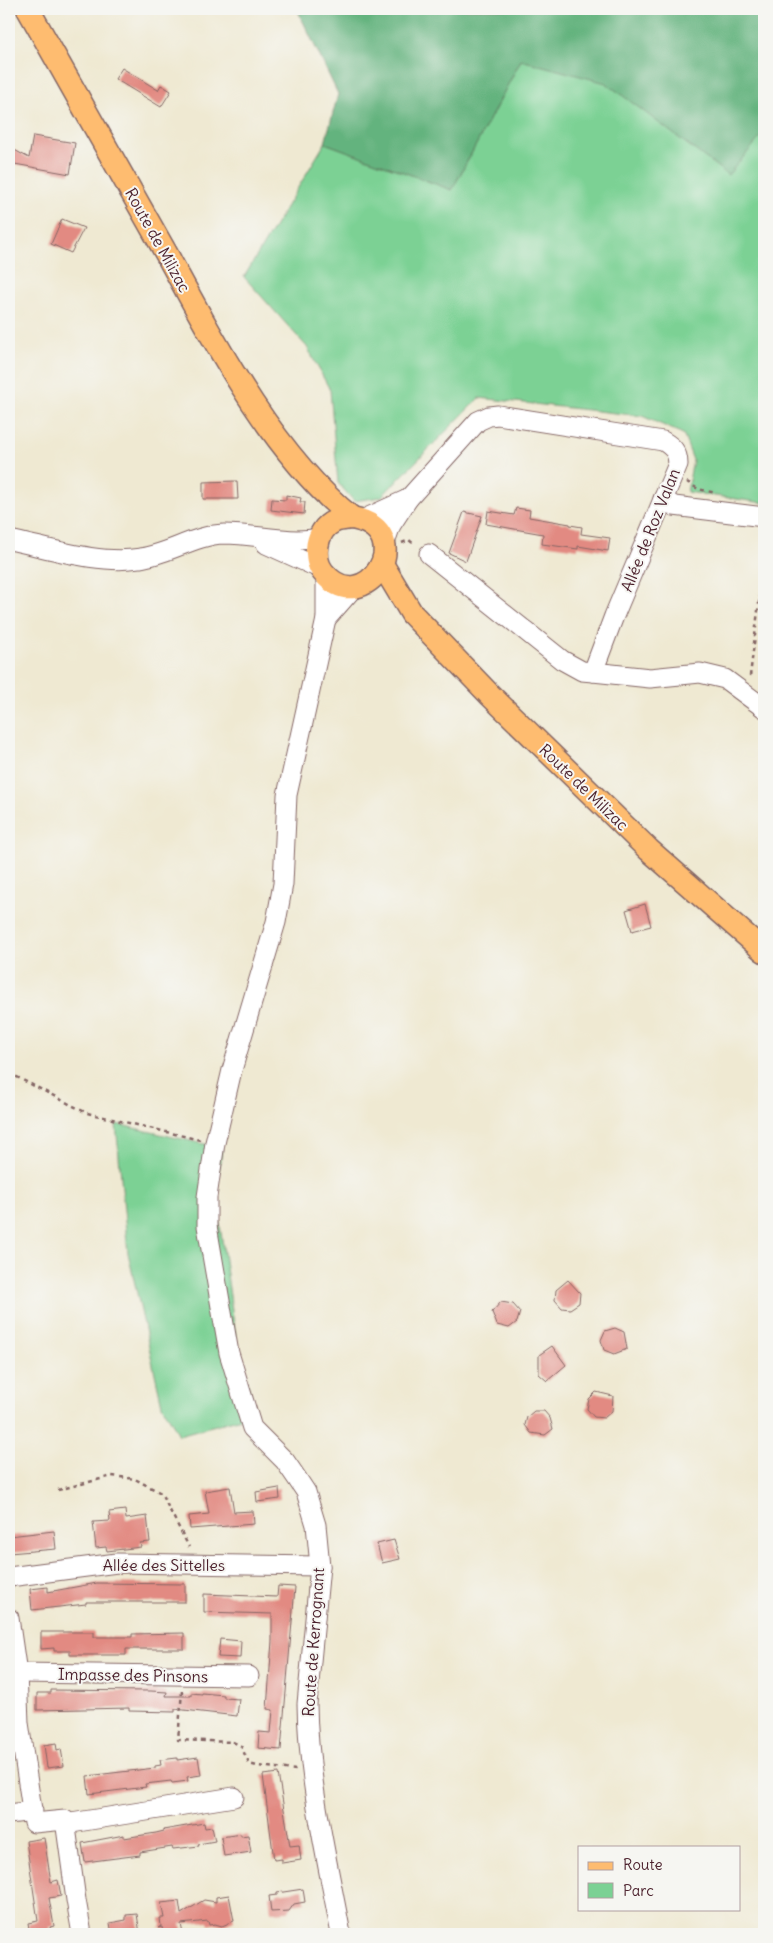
<svg xmlns="http://www.w3.org/2000/svg" width="773" height="1943" viewBox="0 0 773 1943" font-family="Delius,sans-serif">
<style>
.green{fill:#7bd194;stroke:#627860}
.forest{fill:#64b37e;stroke:#576954}
.building{fill:#e28a82}
.lines{fill:none;stroke-linecap:round;stroke-linejoin:round}
.minor-casing{stroke:#846665;stroke-width:21}
.major-casing{stroke:#846665;stroke-width:25}
.path{stroke:#846665;stroke-width:2.5;stroke-dasharray:4 4;stroke-linecap:butt}
.minor{stroke:#fff;stroke-width:19}
.major{stroke:#febc70;stroke-width:22}
.labels{text-anchor:middle;stroke-width:4;stroke-linejoin:round;paint-order:stroke}
.street-label{font-size:16px;fill:#4a1f2b;stroke:#f6f6f2}
</style>
<rect width="100%" height="100%" fill="#f6f6f2"/>
<filter id="ink" filterUnits="userSpaceOnUse"><feTurbulence type="fractalNoise" baseFrequency=".02" numOctaves="2"/><feDisplacementMap in="SourceGraphic" scale="10" xChannelSelector="R" yChannelSelector="G"/><feConvolveMatrix kernelMatrix="1 2 1 2 8 2 1 2 1" color-interpolation-filters="sRGB"/></filter>
<filter id="wash" filterUnits="userSpaceOnUse"><feTurbulence type="fractalNoise" baseFrequency=".0096" numOctaves="4" result="noise"/><feDisplacementMap in="SourceGraphic" scale="20" xChannelSelector="R" yChannelSelector="G"/><feGaussianBlur stdDeviation="1.12" result="paint"/><feColorMatrix in="noise" values="0 0 0 0 0 0 0 0 0 0 0 0 0 0 0 0 0 1.4 0 .05"/><feComposite in="paint" operator="in"/></filter>
<g filter="url(#wash)">
<rect width="100%" height="100%" fill="#efe9d2"/>
<g class="green">
<path d="M 521,60 L 606,82 L 727,174 L 764,133 L 764,503 L 687,492 L 693,460 L 683,434 L 642,416 L 479,398 L 381,497 L 354,501 L 338,483 L 330,390 L 307,347 L 244,277 L 325,143 L 452,190 Z"/>
<path d="M 116,1124 L 222,1148 L 216,1197 L 237,1345 L 256,1414 L 179,1435 L 162,1405 L 128,1253 Z"/>
</g>
<path class="forest" d="M 297,9 L 764,9 L 764,133 L 728,175 L 606,83 L 521,60 L 452,190 L 325,143 L 338,94 Z"/>
<g id="blocks">
<g class="building">
<path d="M 122,68 L 158,90 L 161,85 L 171,91 L 161,107 L 115,79 Z"/>
<path d="M 33,136 L 75,143 L 70,174 L 9,163 L 9,147 L 29,158 Z"/>
<path d="M 62,219 L 84,228 L 71,253 L 51,244 Z"/>
<path d="M 237,481 L 238,499 L 203,499 L 203,482 Z"/>
<path d="M 286,495 L 301,498 L 300,502 L 305,502 L 304,514 L 271,510 L 272,499 L 286,500 Z"/>
<path d="M 516,508 L 530,510 L 529,517 L 570,524 L 570,525 L 582,527 L 581,534 L 610,538 L 608,551 L 578,546 L 578,549 L 542,544 L 543,534 L 486,524 L 488,511 L 514,515 Z"/>
<path d="M 464,512 L 482,516 L 466,561 L 449,553 Z"/>
<path d="M 645,904 L 651,926 L 632,931 L 626,910 Z"/>
<path d="M 568,1280 L 580,1293 L 579,1303 L 570,1309 L 562,1308 L 555,1300 L 556,1290 Z"/>
<path d="M 501,1302 L 513,1304 L 520,1312 L 517,1322 L 509,1328 L 497,1325 L 492,1312 Z"/>
<path d="M 615,1328 L 624,1332 L 627,1349 L 614,1354 L 604,1350 L 601,1340 L 605,1331 Z"/>
<path d="M 552,1346 L 566,1365 L 547,1381 L 539,1374 L 539,1355 Z"/>
<path d="M 596,1392 L 613,1396 L 612,1411 L 604,1418 L 594,1417 L 587,1409 L 589,1399 Z"/>
<path d="M 534,1411 L 544,1411 L 550,1418 L 553,1429 L 545,1435 L 531,1433 L 525,1425 L 527,1417 Z"/>
<path d="M 230,1487 L 234,1512 L 253,1511 L 254,1524 L 190,1529 L 189,1516 L 209,1514 L 205,1491 Z"/>
<path d="M 279,1488 L 280,1499 L 257,1502 L 256,1492 Z"/>
<path d="M 125,1510 L 126,1519 L 147,1516 L 150,1542 L 140,1543 L 141,1547 L 107,1551 L 106,1547 L 96,1548 L 93,1522 L 110,1521 L 109,1512 Z"/>
<path d="M 54,1531 L 56,1549 L 9,1553 L 9,1536 Z"/>
<path d="M 394,1540 L 400,1559 L 382,1563 L 377,1544 Z"/>
<path d="M 97,1583 L 185,1584 L 185,1602 L 86,1602 L 86,1604 L 32,1610 L 30,1589 L 48,1587 L 48,1592 Z"/>
<path d="M 278,1586 L 295,1587 L 281,1750 L 258,1748 L 259,1732 L 271,1733 L 273,1710 L 267,1709 L 272,1641 L 272,1614 L 204,1612 L 204,1594 L 277,1597 Z"/>
<path d="M 41,1632 L 94,1632 L 94,1637 L 132,1637 L 132,1634 L 184,1633 L 184,1649 L 126,1649 L 126,1655 L 70,1655 L 70,1651 L 54,1651 L 54,1648 L 41,1649 Z"/>
<path d="M 220,1639 L 241,1641 L 240,1658 L 218,1657 Z"/>
<path d="M 51,1690 L 151,1691 L 167,1692 L 166,1696 L 191,1696 L 191,1693 L 202,1694 L 202,1693 L 224,1695 L 224,1698 L 239,1699 L 237,1716 L 175,1709 L 175,1712 L 129,1711 L 129,1708 L 37,1710 L 37,1693 L 51,1693 Z"/>
<path d="M 56,1743 L 57,1750 L 61,1749 L 64,1766 L 47,1768 L 44,1745 Z"/>
<path d="M 198,1757 L 201,1775 L 187,1777 L 188,1781 L 172,1783 L 171,1781 L 145,1784 L 146,1787 L 89,1794 L 87,1776 L 155,1768 L 155,1766 L 161,1765 L 160,1760 L 177,1758 L 177,1760 Z"/>
<path d="M 278,1773 L 290,1846 L 299,1845 L 301,1860 L 282,1863 L 282,1859 L 274,1860 L 263,1775 Z"/>
<path d="M 204,1823 L 205,1828 L 212,1827 L 215,1841 L 198,1844 L 199,1846 L 173,1849 L 172,1847 L 140,1852 L 140,1855 L 85,1862 L 82,1843 L 124,1835 L 124,1838 L 156,1833 L 164,1831 L 163,1830 Z"/>
<path d="M 241,1834 L 241,1836 L 248,1835 L 251,1852 L 224,1856 L 221,1837 Z"/>
<path d="M 44,1838 L 51,1882 L 58,1880 L 61,1896 L 49,1898 L 54,1926 L 50,1927 L 51,1934 L 30,1934 L 28,1923 L 38,1921 L 26,1841 Z"/>
<path d="M 303,1889 L 305,1902 L 294,1904 L 289,1911 L 271,1912 L 269,1896 L 277,1895 L 277,1893 Z"/>
<path d="M 229,1895 L 234,1921 L 222,1926 L 215,1924 L 209,1925 L 208,1921 L 181,1924 L 183,1934 L 172,1933 L 163,1934 L 162,1927 L 158,1928 L 161,1926 L 160,1918 L 164,1918 L 161,1903 L 179,1901 L 181,1914 L 204,1900 L 216,1902 L 216,1897 Z"/>
<path d="M 137,1914 L 140,1934 L 112,1934 L 110,1923 L 126,1920 L 126,1915 Z"/>
</g>
</g>
</g>
<g filter="url(#ink)">
<use href="#blocks" fill-opacity="0" stroke="#846665" stroke-width="1"/>
<g class="lines">
<g class="minor-casing">
<g id="minor">
<path d="M 663,499 L 674,506 L 764,517"/>
<path d="M 362,520 L 408,499"/>
<path d="M 9,540 C 49,548 100,565 140,558 C 169,554 195,535 224,534 C 257,534 287,544 319,538"/>
<path d="M 266,544 L 319,568"/>
<path d="M 384,545 L 391,525 L 408,499 L 478,421 L 489,416 L 498,415 L 663,441 C 673,447 678,452 678,464 L 614,616 L 593,672 L 650,678 L 700,673 L 725,679 L 764,708"/>
<path d="M 429,554 L 562,660 L 582,671 L 593,672"/>
<path d="M 326,575 L 326,619 L 287,795 L 283,884 L 276,922 L 232,1070 L 215,1143 L 207,1197 L 207,1226 L 229,1353 L 252,1428 L 285,1461 L 296,1477 L 306,1492 L 316,1525 L 320,1566 L 307,1704 C 308,1781 327,1859 341,1934"/>
<path d="M 326,619 L 355,586"/>
<path d="M 9,1577 L 117,1563 L 320,1566"/>
<path d="M 9,1618 L 17,1673 L 19,1723 L 34,1823 L 65,1820 L 76,1900 L 82,1934"/>
<path d="M 17,1673 L 249,1676"/>
<path d="M 9,1814 L 33,1811"/>
<path d="M 65,1824 L 234,1797"/>
</g>
</g>
<g class="major-casing">
<g id="major">
<path d="M 28,9 C 74,90 120,172 166,253 C 215,343 272,453 352,518"/>
<path d="M 352,518 C 422,531 364,623 323,572 C 312,558 316,530 333,522 C 338,519 346,519 352,518 Z"/>
<path d="M 382,564 L 412,614 L 490,695 L 649,850 L 764,951"/>
</g>
</g>
<g class="path">
<path d="M 687,482 L 698,489 L 716,493"/>
<path d="M 402,543 L 409,540 L 415,545"/>
<path d="M 750,676 L 764,562"/>
<path d="M 9,1073 L 87,1113 L 200,1140"/>
<path d="M 58,1490 L 112,1476 L 135,1479 L 161,1493 L 189,1547"/>
<path d="M 182,1691 L 178,1740 L 233,1742 L 241,1746 L 249,1764 L 257,1766 L 296,1770"/>
</g>
<use href="#minor" class="minor"/>
<use href="#major" class="major"/>
</g>
</g>
<g class="labels">
<g class="street-label">
<text transform="translate(158 240) rotate(61)" y="6">Route de Milizac</text>
<text transform="translate(650 530) rotate(-68)" y="6">Allée de Roz Valan</text>
<text transform="translate(584 787) rotate(44)" y="6">Route de Milizac</text>
<text x="164" y="1571">Allée des Sittelles</text>
<text transform="translate(313 1642) rotate(-86)" y="6">Route de Kerrognant</text>
<text transform="translate(133 1675) rotate(1)" y="6">Impasse des Pinsons</text>
</g>
</g>
<rect width="773" height="1943" fill="none" stroke="#f6f6f2" stroke-width="30"/>
<rect x="578" y="1846" width="162" height="65" fill="#f6f6f2" stroke="#b1a0a2"/>
<rect x="588" y="1862" width="25" height="8" fill="#febc70" stroke="#b1a0a2"/>
<text x="623" y="1870" font-size="15" fill="#4a1f2b">Route</text>
<rect x="588" y="1883" width="25" height="15" fill="#7bd194" stroke="#b1a0a2"/>
<text x="623" y="1896" font-size="15" fill="#4a1f2b">Parc</text>
</svg>
